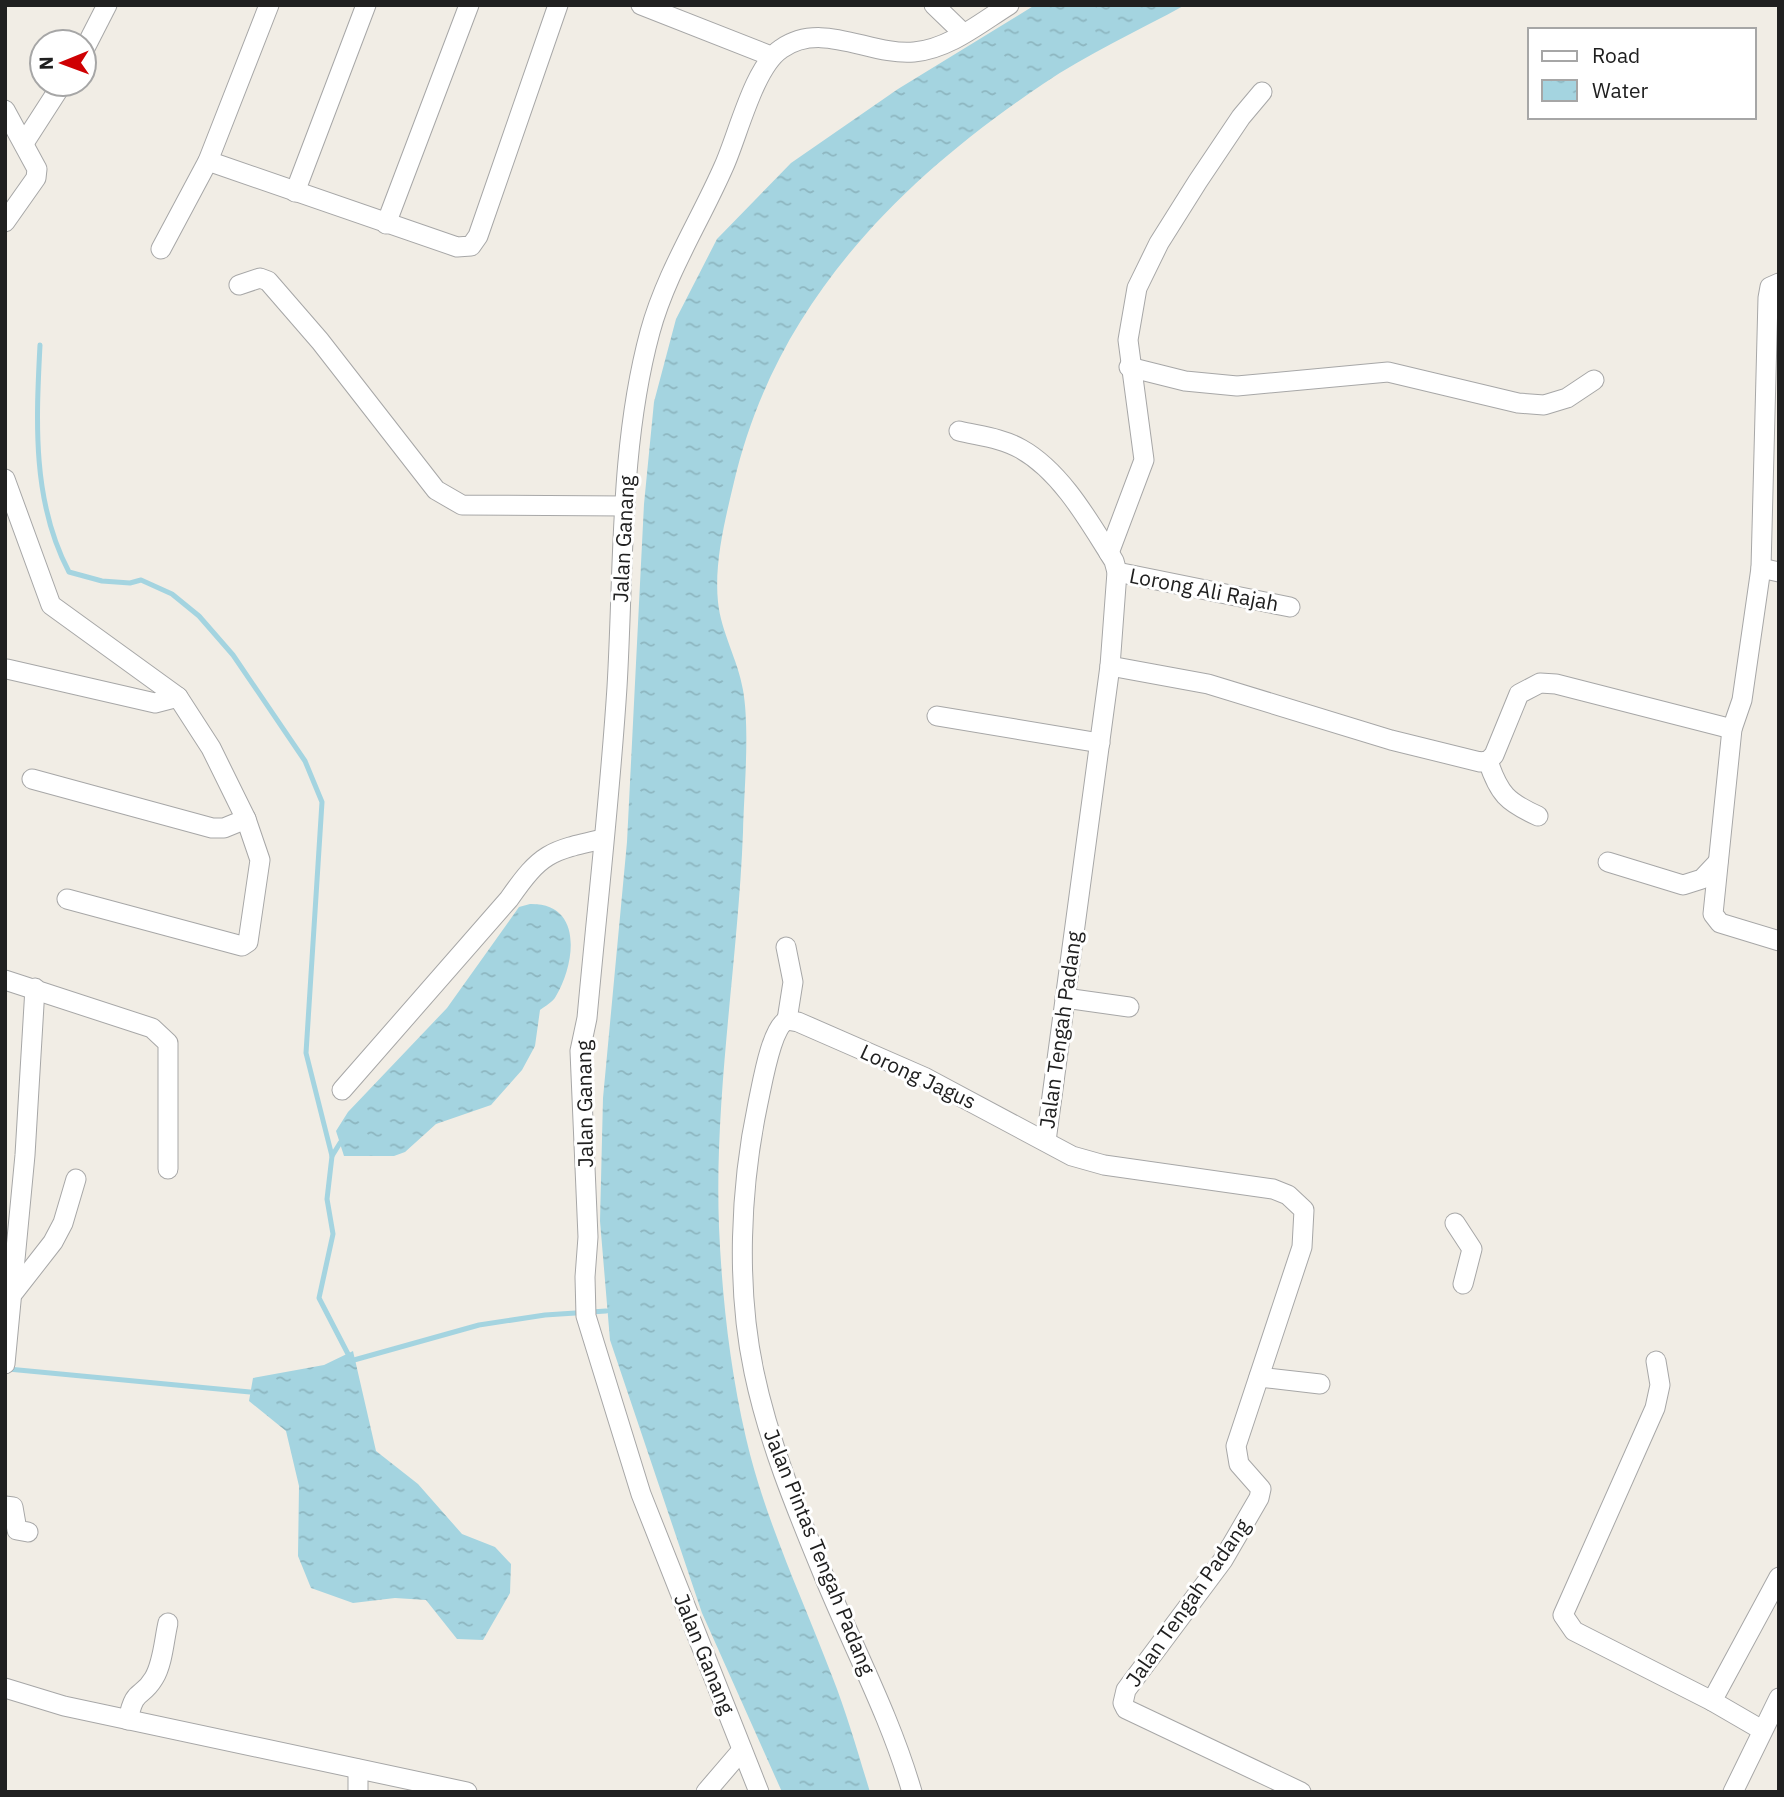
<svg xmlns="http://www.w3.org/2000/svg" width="1784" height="1797" viewBox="0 0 1784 1797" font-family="'IBM Plex Sans',sans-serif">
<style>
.water{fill:url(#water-ripples)}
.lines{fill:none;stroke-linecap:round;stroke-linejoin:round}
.stream{stroke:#a4d4e0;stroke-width:5}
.minor-casing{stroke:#a7a7a7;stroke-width:21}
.minor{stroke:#fff;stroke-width:19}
.labels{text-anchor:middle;stroke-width:6;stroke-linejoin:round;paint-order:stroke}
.street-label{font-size:21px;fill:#202020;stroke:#fff}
</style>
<defs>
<pattern id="water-ripples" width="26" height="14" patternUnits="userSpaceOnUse" patternTransform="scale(1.75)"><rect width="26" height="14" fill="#a4d4e0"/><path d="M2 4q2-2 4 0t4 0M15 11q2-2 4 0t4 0" fill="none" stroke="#8db6c0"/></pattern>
</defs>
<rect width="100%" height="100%" fill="#f1ede5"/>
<g class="water">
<path d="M 1035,5 L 1185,5 C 1138,31 1087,54 1043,84 C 897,182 775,306 734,482 C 725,520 714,563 718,602 C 721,632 738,660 743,690 C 750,730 744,790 743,832 C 738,963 714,1095 719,1227 C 722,1297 730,1369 746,1438 C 765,1520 802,1597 832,1676 C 847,1714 858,1753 870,1792 L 782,1792 L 702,1613 L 610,1340 L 600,1221 L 603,1098 L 627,842 L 644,504 L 654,402 L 676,319 L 717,239 L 791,163 L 898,89 Z"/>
<path d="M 530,904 C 584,903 575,964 556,996 C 553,1002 545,1006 540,1010 L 535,1046 L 522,1070 L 491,1105 L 436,1124 L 405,1152 L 394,1156 L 344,1156 L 336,1131 L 348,1112 L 447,1008 L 519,907 Z"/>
<path d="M 353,1351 L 376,1451 L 418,1484 L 462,1534 L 495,1547 L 511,1564 L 510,1593 L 483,1640 L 457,1639 L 426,1600 L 395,1598 L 353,1603 L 311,1588 L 298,1556 L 299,1486 L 286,1431 L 249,1401 L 253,1378 L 324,1365 Z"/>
</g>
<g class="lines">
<g class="stream">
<path d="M 40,345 C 36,422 32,502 69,572 L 102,581 L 130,583 L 141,580 L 172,594 L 199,616 L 233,655 L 305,761 L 322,802 L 306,1053 L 332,1156"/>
<path d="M 340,1143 L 332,1156 L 327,1199 L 333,1234 L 319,1298 L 348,1354"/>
<path d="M 354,1360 L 479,1325 L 545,1315 L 606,1311"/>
<path d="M 8,1369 L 250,1392"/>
</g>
<g class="minor-casing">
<g id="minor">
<path d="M 641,5 L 771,56"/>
<path d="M 934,5 L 963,33"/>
<path d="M 84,50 L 107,5"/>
<path d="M 5,110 L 37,169 L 36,178 L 5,222"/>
<path d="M 24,143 L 62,84"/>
<path d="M 208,161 L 457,247 L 471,246 L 478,236 L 558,5"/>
<path d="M 295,192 L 366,5"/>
<path d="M 386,224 L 469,5"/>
<path d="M 161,249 L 208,161 L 269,5"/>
<path d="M 1779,283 L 1770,287 L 1768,298 L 1761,568 L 1742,700 L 1732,729 L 1713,914 L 1720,923 L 1779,941"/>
<path d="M 239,285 L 260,278 L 268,281 L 320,341 L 436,490 L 462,505 L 625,506"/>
<path d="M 1129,367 L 1185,381 L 1237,386 L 1388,372 L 1518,403 L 1544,405 L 1567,398 L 1594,380"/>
<path d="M 959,431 C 980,436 1002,438 1021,449 C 1062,472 1090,523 1114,561 L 1117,572 L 1110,666 L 1046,1141"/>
<path d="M 5,479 L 51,605 L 178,697 L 211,748 L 246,819 L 260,860 L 248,942 L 242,946 L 67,899"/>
<path d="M 1109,553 L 1144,460 L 1128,340 L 1137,288 L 1159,243 L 1198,181 L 1241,117 L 1262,92"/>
<path d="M 1761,568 L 1779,572"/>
<path d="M 1117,572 L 1290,607"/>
<path d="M 1110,666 L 1208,684 L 1391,740 L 1480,762 L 1488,761 L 1494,755 L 1519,694 L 1540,683 L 1556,684 L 1732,729"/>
<path d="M 7,669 L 155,703 L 178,697"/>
<path d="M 937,716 L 1100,743"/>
<path d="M 1488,761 C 1499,794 1507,802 1538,816"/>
<path d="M 32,779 L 212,828 L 224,828 L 246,819"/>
<path d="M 1608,862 L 1683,885 L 1702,879 L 1718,862"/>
<path d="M 786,947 L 793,982 L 787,1020"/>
<path d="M 5,980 L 152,1028 L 168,1043 L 168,1169"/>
<path d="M 1065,998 L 1129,1007"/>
<path d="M 787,1020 L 798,1022 L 924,1077 L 1072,1156 L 1104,1165 L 1273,1189 L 1288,1195 L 1304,1210 L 1302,1247 L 1236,1446 L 1239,1464 L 1261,1489 L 1259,1498 L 1223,1560 L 1126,1690 L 1123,1703 L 1126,1709 L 1301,1792"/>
<path d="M 787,1020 C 771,1028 762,1085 758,1103 C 740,1188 736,1287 754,1372 C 769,1444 798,1513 826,1581 C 855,1651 891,1719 912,1792"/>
<path d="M 342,1090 L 509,899 C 541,853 549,851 603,839"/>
<path d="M 1455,1223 L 1472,1249 L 1463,1284"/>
<path d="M 14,1292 L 53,1242 L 63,1223 L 76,1179"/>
<path d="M 1656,1361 L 1660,1385 L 1655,1408 L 1563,1615 L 1574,1631 L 1712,1701 L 1762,1730"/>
<path d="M 5,1364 L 25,1155 L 35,988"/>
<path d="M 1259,1377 L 1320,1384"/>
<path d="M 5,1506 L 13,1507 L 17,1530 L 28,1532"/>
<path d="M 5,1688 L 64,1706 L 467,1792"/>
<path d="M 1712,1701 L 1779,1577"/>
<path d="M 128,1720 C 135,1686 141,1700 154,1678 C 163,1663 164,1640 168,1623"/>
<path d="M 358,1792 L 358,1769"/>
<path d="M 706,1792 L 742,1750"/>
<path d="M 759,1792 L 641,1494 L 586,1316 L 585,1277 L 588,1237 L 580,1051 L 587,1018 C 597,908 610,797 617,687 C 624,569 619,447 650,332 C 666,273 700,221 724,166 C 738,135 754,67 781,49 C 822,20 870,56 914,52 C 949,49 980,23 1009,5"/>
<path d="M 1733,1792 L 1779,1698"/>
</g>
</g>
<use href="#minor" class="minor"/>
</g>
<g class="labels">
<g class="street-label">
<text transform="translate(624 539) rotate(-87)" y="7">Jalan Ganang</text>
<text transform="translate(1204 590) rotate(11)" y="7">Lorong Ali Rajah</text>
<text transform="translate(1061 1030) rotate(-82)" y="7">Jalan Tengah Padang</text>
<text transform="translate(918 1077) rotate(25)" y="7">Lorong Jagus</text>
<text transform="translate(585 1104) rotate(-91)" y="7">Jalan Ganang</text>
<text transform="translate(819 1552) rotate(68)" y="7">Jalan Pintas Tengah Padang</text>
<text transform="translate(1188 1603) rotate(-55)" y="7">Jalan Tengah Padang</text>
<text transform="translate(704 1654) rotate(68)" y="7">Jalan Ganang</text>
</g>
</g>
<rect width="1784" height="1797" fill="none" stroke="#202020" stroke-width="14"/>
<rect x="1528" y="28" width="228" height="91" fill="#ffffff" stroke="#a6a6a6" stroke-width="2"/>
<rect x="1542" y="51" width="35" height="10" fill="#ffffff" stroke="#a6a6a6" stroke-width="2"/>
<text x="1592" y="63" font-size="21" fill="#202020">Road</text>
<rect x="1542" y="80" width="35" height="21" fill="url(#water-ripples)" stroke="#a6a6a6" stroke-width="2"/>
<text x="1592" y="98" font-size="21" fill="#202020">Water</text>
<g transform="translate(63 63) rotate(269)"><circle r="33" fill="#ffffff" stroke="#a6a6a6" stroke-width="2"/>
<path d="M0-5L12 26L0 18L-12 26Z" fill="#cf0003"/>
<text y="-10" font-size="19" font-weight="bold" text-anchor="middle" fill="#202020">N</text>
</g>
</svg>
